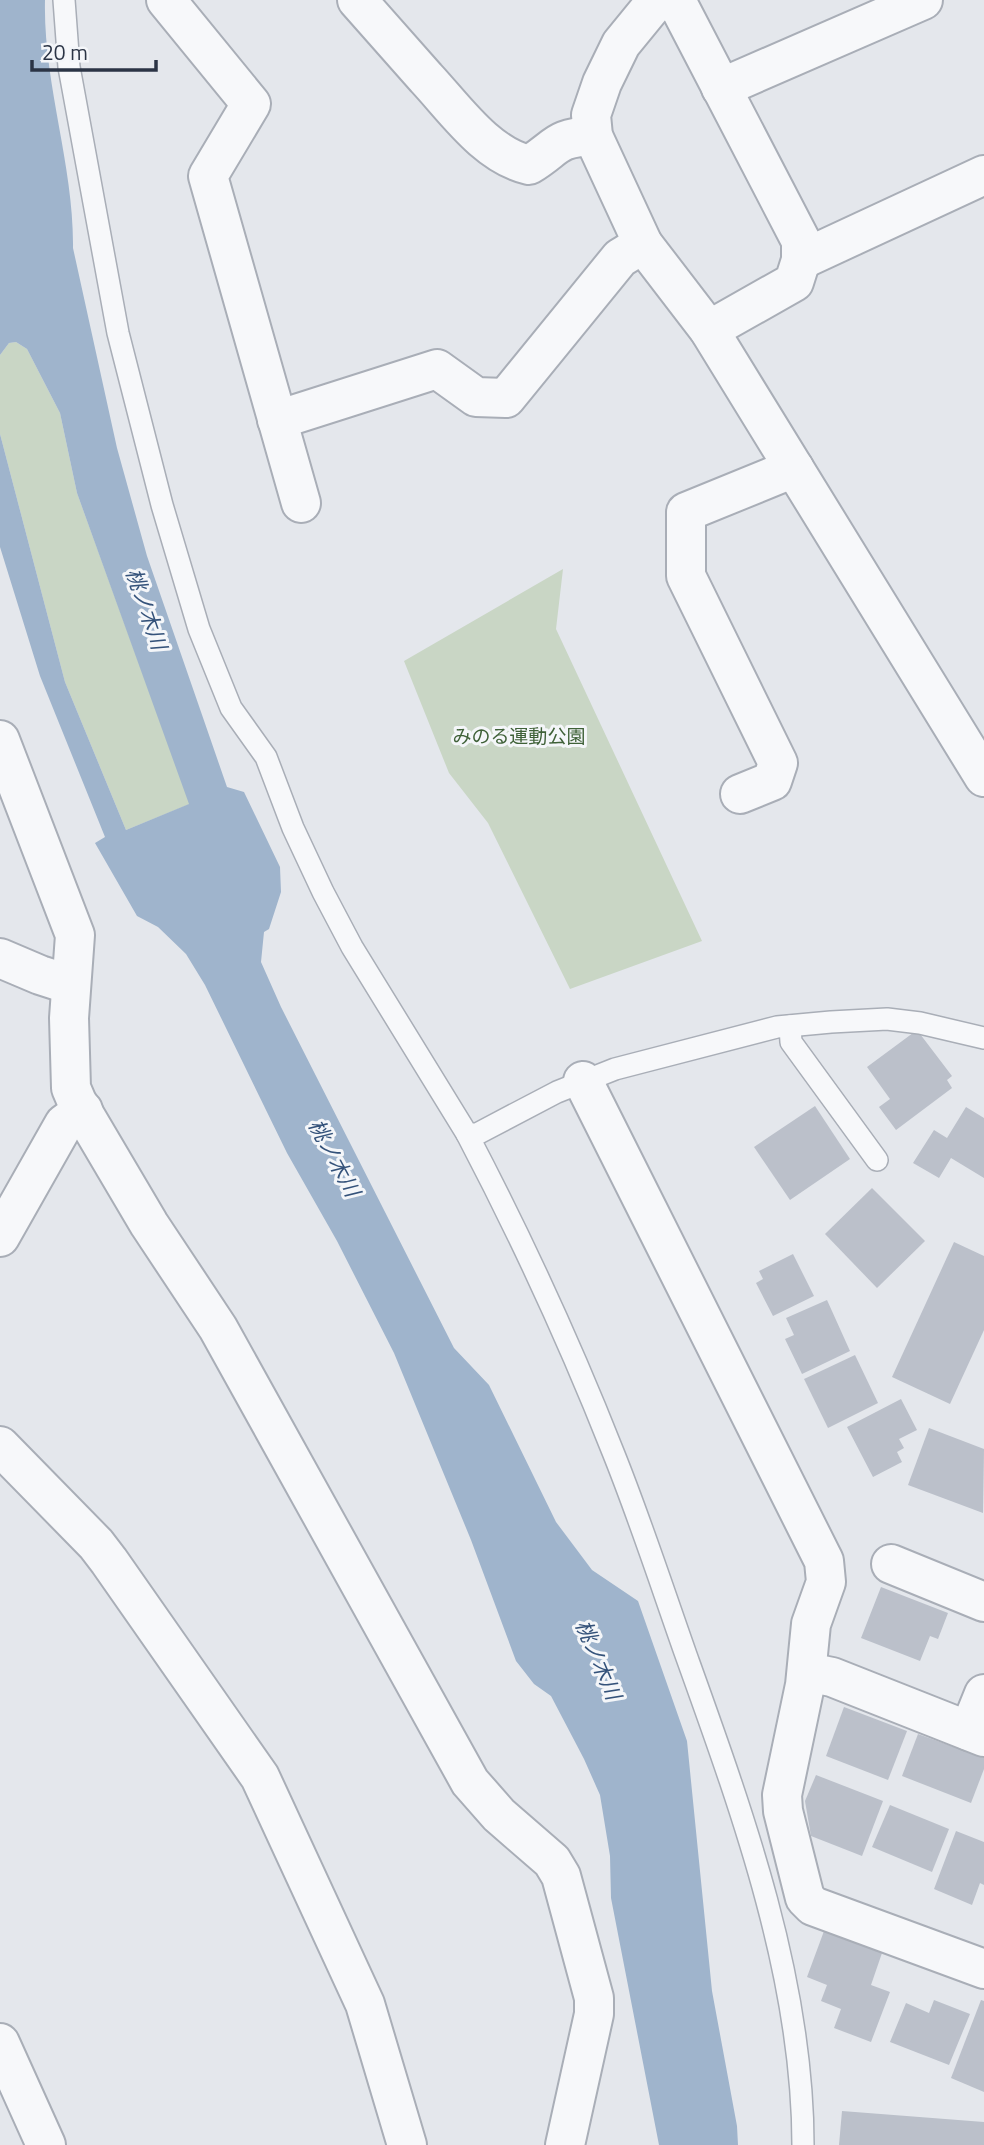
<svg xmlns="http://www.w3.org/2000/svg" width="984" height="2145" viewBox="0 0 984 2145" font-family="'Titillium Web','Noto Sans JP',sans-serif">
<style>
.green{fill:#c9d6c5}
.water{fill:#9fb4cc}
.building{fill:#bbc0ca}
.lines{fill:none;stroke-linecap:round;stroke-linejoin:round}
.service-casing{stroke:#a9aeb7;stroke-width:24}
.minor-casing{stroke:#a9aeb7;stroke-width:42}
.tertiary-casing{stroke:#a9aeb7;stroke-width:42}
.service{stroke:#f7f8fa;stroke-width:21}
.minor{stroke:#f7f8fa;stroke-width:38}
.tertiary{stroke:#f7f8fa;stroke-width:38}
.labels{text-anchor:middle;stroke-width:6;stroke-linejoin:round;paint-order:stroke}
.park-label{font-size:19px;fill:#3f6138;stroke:#f4f6f9}
.water-label{font-size:21px;font-style:italic;fill:#34527a;stroke:#f4f6f9}
</style>
<rect width="100%" height="100%" fill="#e4e7ec"/>
<g class="green">
<path d="M 16,342 L 27,349 L 60,413 L 77,493 L 190,804 L 126,830 L 65,682 L 0,434 L 0,355 L 9,343 Z"/>
<path d="M 563,569 L 556,629 L 702,941 L 570,989 L 488,823 L 449,773 L 404,661 Z"/>
</g>
<path class="water" d="M 0,0 L 45,0 C 43,84 74,165 73,248 L 117,448 L 147,556 L 227,787 L 244,792 L 280,867 L 281,892 L 269,929 L 264,932 L 261,962 L 281,1007 L 454,1348 L 489,1385 L 556,1522 L 592,1570 L 638,1601 L 687,1741 L 712,1991 L 737,2126 L 738,2145 L 659,2145 L 611,1898 L 610,1856 L 600,1795 L 584,1759 L 551,1696 L 534,1684 L 516,1661 L 471,1540 L 394,1353 L 337,1241 L 287,1153 L 205,985 L 186,954 L 158,927 L 137,916 L 95,843 L 105,837 L 40,676 L 0,547 L 0,434 L 65,682 L 126,830 L 189,804 L 77,493 L 60,413 L 27,349 L 16,342 L 9,343 L 0,355 Z"/>
<g class="building">
<path d="M 917,1030 L 952,1076 L 947,1080 L 952,1088 L 896,1130 L 879,1107 L 890,1099 L 867,1067 Z"/>
<path d="M 815,1106 L 850,1159 L 790,1200 L 754,1147 Z"/>
<path d="M 966,1107 L 984,1118 L 984,1178 L 951,1158 L 939,1178 L 913,1163 L 934,1130 L 947,1138 Z"/>
<path d="M 872,1188 L 925,1241 L 877,1288 L 825,1234 Z"/>
<path d="M 954,1242 L 984,1256 L 984,1330 L 950,1404 L 892,1377 Z"/>
<path d="M 793,1254 L 814,1296 L 773,1316 L 756,1283 L 763,1279 L 759,1271 Z"/>
<path d="M 827,1300 L 850,1351 L 802,1374 L 785,1339 L 794,1335 L 786,1318 Z"/>
<path d="M 855,1355 L 878,1403 L 828,1428 L 804,1379 Z"/>
<path d="M 901,1399 L 917,1430 L 899,1439 L 904,1448 L 897,1452 L 902,1462 L 873,1477 L 847,1427 Z"/>
<path d="M 929,1428 L 984,1449 L 983,1513 L 908,1485 Z"/>
<path d="M 881,1587 L 948,1613 L 938,1639 L 930,1636 L 920,1661 L 861,1638 Z"/>
<path d="M 844,1707 L 907,1731 L 888,1780 L 826,1756 Z"/>
<path d="M 918,1734 L 984,1758 L 984,1769 L 971,1803 L 902,1776 Z"/>
<path d="M 816,1775 L 883,1801 L 862,1856 L 811,1836 L 805,1801 Z"/>
<path d="M 890,1805 L 949,1829 L 932,1872 L 872,1847 Z"/>
<path d="M 956,1831 L 984,1842 L 984,1885 L 980,1883 L 972,1905 L 934,1889 Z"/>
<path d="M 824,1931 L 882,1953 L 871,1985 L 890,1992 L 871,2042 L 834,2028 L 841,2009 L 821,2001 L 827,1985 L 807,1977 Z"/>
<path d="M 934,2000 L 970,2014 L 949,2065 L 890,2042 L 906,2003 L 929,2013 Z"/>
<path d="M 981,2000 L 984,2001 L 984,2092 L 951,2078 Z"/>
<path d="M 842,2111 L 984,2122 L 984,2145 L 839,2145 Z"/>
</g>
<g class="lines">
<g class="service-casing">
<g id="service">
<path d="M 64,0 L 69,67 L 118,333 L 162,505 L 199,629 L 231,708 L 266,757 L 293,828 L 323,892 L 352,947 L 467,1134 L 477,1134 L 557,1092 L 615,1069 L 777,1027 L 831,1022 L 887,1019 L 920,1023 L 984,1038"/>
<path d="M 790,1026 L 791,1042 L 877,1160"/>
<path d="M 467,1134 C 521,1237 570,1343 613,1452 C 640,1519 662,1587 686,1655 C 742,1811 803,1978 803,2145"/>
</g>
</g>
<g class="minor-casing">
<g id="minor">
<path d="M 166,0 L 251,104 L 208,176 L 301,503"/>
<path d="M 357,0 C 380,26 403,52 426,78 C 455,109 486,155 529,165 C 559,147 553,138 593,136"/>
<path d="M 657,0 L 621,44 L 602,83 L 591,115 L 593,136 L 643,244 L 709,330 L 984,777"/>
<path d="M 672,0 L 681,10 L 801,241 L 801,260 L 794,282 L 709,330"/>
<path d="M 721,88 L 923,0"/>
<path d="M 801,260 L 984,175"/>
<path d="M 277,420 L 437,369 L 476,397 L 506,398 L 620,258 L 643,244"/>
<path d="M 0,740 L 75,935 L 69,1018 L 71,1088 L 77,1102 L 149,1224 L 218,1328 L 470,1782 L 499,1815 L 552,1861 L 561,1876 L 594,1998 L 594,2014 L 565,2145"/>
<path d="M 740,794 L 772,781 L 778,763 L 686,576 L 686,512 L 794,468"/>
<path d="M 0,958 L 40,975 L 71,985"/>
<path d="M 583,1081 L 824,1561 L 826,1582 L 811,1624 L 805,1685 L 782,1795 L 783,1811 L 805,1898 L 813,1906 L 984,1969"/>
<path d="M 0,1237 L 64,1124 L 83,1110"/>
<path d="M 0,1446 L 96,1544 L 109,1561 L 260,1777 L 365,2004 L 407,2145"/>
<path d="M 891,1564 L 984,1602"/>
<path d="M 807,1672 L 832,1677 L 984,1737"/>
<path d="M 969,1731 L 984,1694"/>
</g>
</g>
<g class="tertiary-casing">
<path id="tertiary" d="M 0,2043 L 46,2145"/>
</g>
<use href="#service" class="service"/>
<use href="#minor" class="minor"/>
<use href="#tertiary" class="tertiary"/>
</g>
<g class="labels">
<g class="park-label">
<text x="519" y="743">みのる運動公園</text>
</g>
<g class="water-label">
<text transform="translate(146 609) rotate(71)" y="7">桃ノ木川</text>
<text transform="translate(334 1158) rotate(62)" y="7">桃ノ木川</text>
<text transform="translate(598 1660) rotate(67)" y="7">桃ノ木川</text>
</g>
</g>
<path d="M32 60v10h124v-10" fill="none" stroke="#2b3445" stroke-width="3.5"/>
<text x="42" y="60" font-size="21" fill="#2b3445" stroke="#f4f6f9" stroke-width="5" paint-order="stroke">20 m</text>
</svg>
